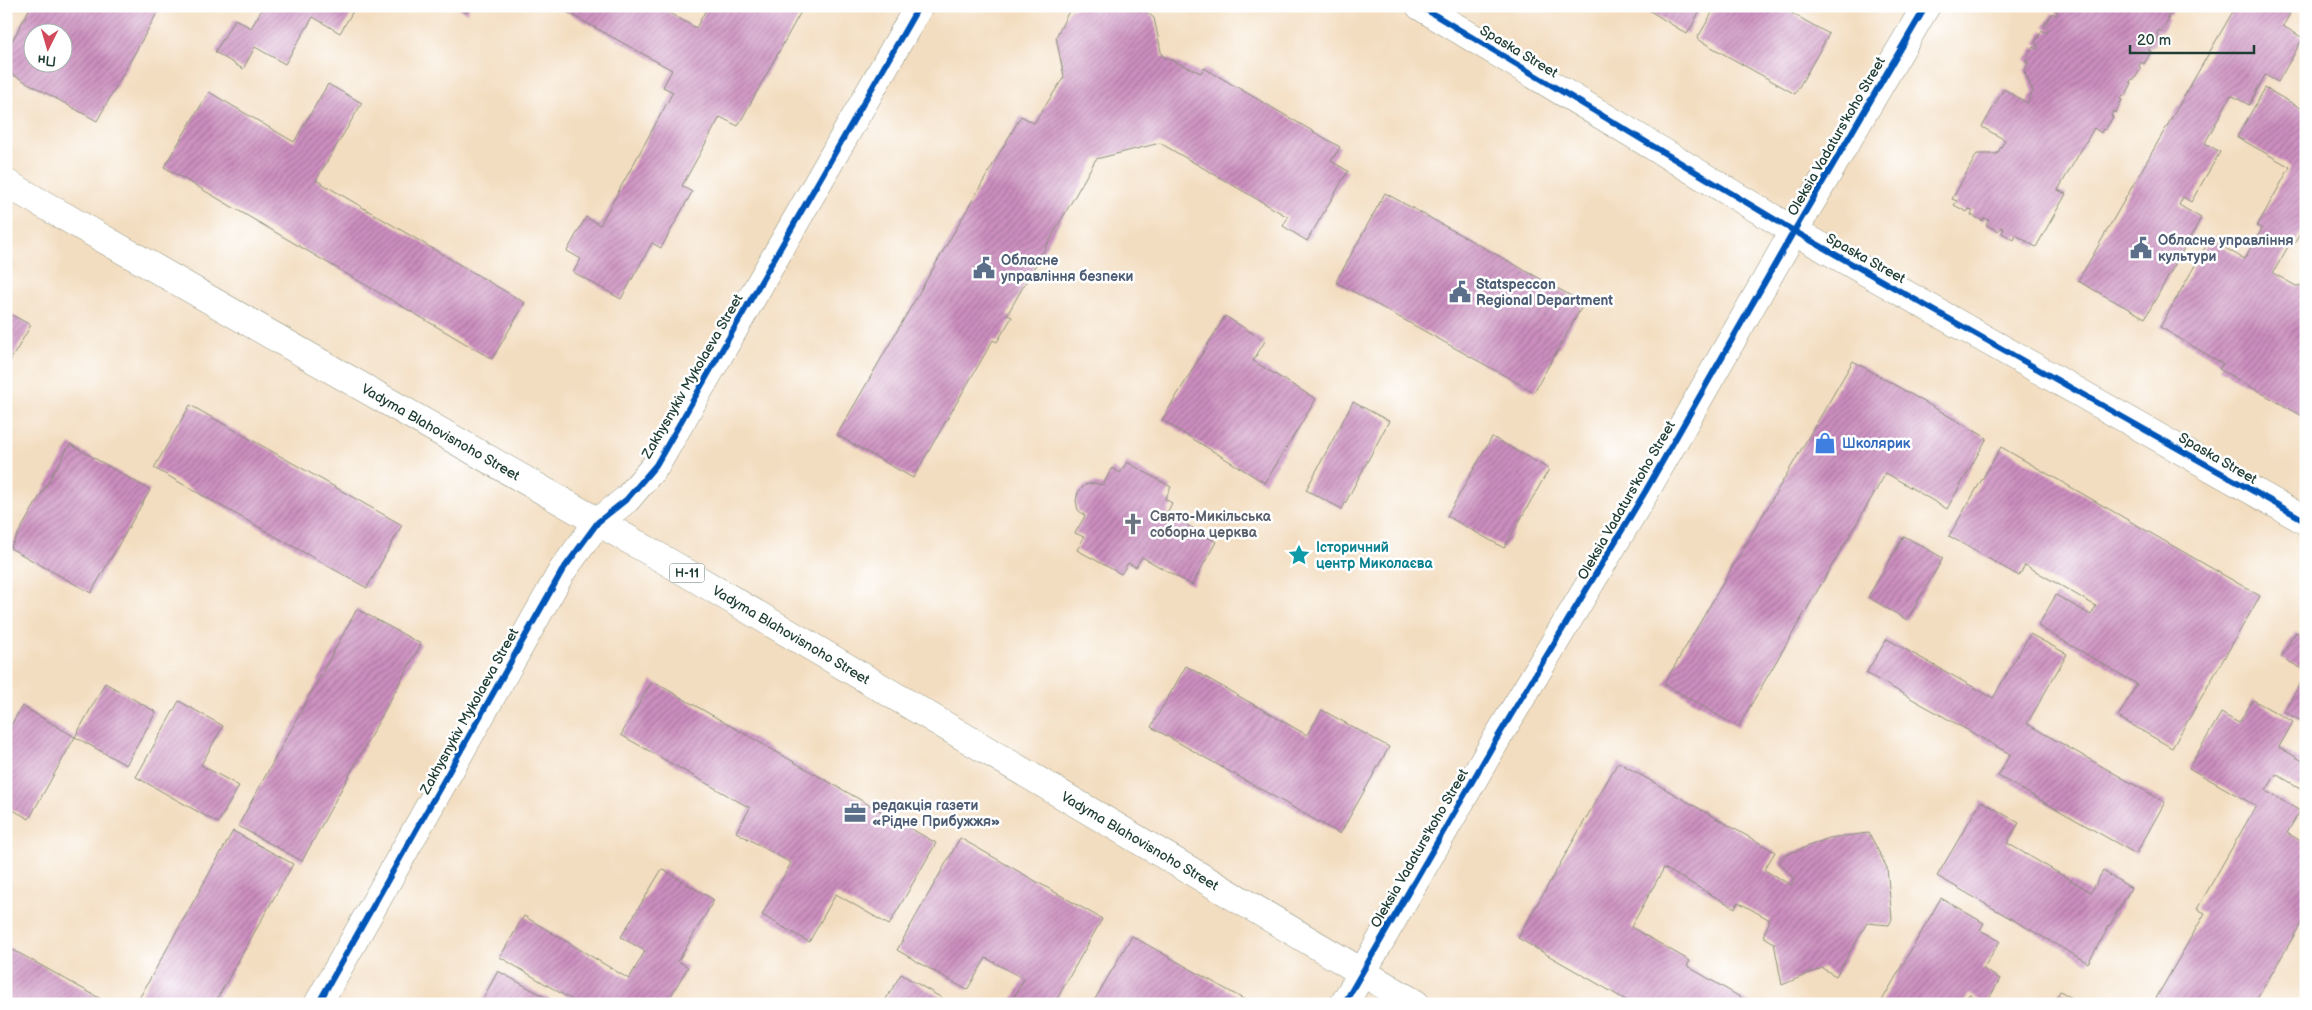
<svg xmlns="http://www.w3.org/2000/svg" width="2312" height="1010" viewBox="0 0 2312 1010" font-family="'Balsamiq Sans',sans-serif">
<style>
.building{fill:url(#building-hatch);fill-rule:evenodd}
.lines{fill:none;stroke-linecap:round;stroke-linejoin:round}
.street-casing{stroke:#898d7a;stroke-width:29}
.primary-casing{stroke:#898d7a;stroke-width:29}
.street{stroke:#fff;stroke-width:28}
.primary{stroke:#fff;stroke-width:28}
.cycleway-casing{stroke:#fff;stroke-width:9}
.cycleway{stroke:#0057b8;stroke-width:6}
.labels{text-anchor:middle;stroke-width:5;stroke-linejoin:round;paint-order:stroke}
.shield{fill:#fff;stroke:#627771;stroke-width:1}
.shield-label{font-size:12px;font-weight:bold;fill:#1f3d34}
.street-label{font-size:14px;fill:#1f3d34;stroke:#fff}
.service-label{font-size:14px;font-weight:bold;fill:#4e5e75;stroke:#fff;text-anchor:start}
.shop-label{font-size:14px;font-weight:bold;fill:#366cbe;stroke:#fff;text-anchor:start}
.worship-label{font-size:14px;font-weight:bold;fill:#5b616d;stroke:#fff;text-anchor:start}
.culture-label{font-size:14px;font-weight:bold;fill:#0d838f;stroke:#fff;text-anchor:start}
</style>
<defs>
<pattern id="building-hatch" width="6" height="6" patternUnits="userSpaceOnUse" patternTransform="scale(1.25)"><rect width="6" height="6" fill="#cc8ebf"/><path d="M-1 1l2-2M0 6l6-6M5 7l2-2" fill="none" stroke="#a5759c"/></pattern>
</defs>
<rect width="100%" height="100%" fill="#fff"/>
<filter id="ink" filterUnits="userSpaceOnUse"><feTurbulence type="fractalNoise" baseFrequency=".02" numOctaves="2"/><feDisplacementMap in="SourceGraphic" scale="10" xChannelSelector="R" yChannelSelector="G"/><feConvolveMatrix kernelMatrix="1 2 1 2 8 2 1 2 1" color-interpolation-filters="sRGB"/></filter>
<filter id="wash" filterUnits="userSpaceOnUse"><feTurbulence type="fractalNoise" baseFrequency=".0096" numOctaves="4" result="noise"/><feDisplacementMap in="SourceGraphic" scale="20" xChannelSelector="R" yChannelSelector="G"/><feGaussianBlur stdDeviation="1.12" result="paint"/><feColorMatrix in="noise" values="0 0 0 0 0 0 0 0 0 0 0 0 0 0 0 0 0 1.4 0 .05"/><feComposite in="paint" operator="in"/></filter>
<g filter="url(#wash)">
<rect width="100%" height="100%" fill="#f3ddc0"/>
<g id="blocks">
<g class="building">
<path d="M 31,6 L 161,6 L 97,121 L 6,71 L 6,52 ZM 32,32 L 62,32 L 62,62 L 32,62 Z"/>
<path d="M 264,6 L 356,6 L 340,33 L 313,17 L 285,64 L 255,47 L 243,69 L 215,52 L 235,19 L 251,28 Z"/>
<path d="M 455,6 L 470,6 L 467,13 Z"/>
<path d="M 556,6 L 657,6 L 696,28 L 708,6 L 804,6 L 738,126 L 720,117 L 682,186 L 692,192 L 661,248 L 652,243 L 621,299 L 573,272 L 581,259 L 567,251 L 586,217 L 600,225 L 673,92 L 663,87 L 672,70 Z"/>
<path d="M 1086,6 L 1139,6 L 1154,18 L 1162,56 L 1201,73 L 1204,68 L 1340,147 L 1331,161 L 1348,171 L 1307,241 L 1283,226 L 1288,217 L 1160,143 L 1096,159 L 1007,315 L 1012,317 L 997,342 L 993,340 L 913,478 L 837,435 L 1021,116 L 1034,123 L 1064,77 L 1056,37 L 1070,9 Z"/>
<path d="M 1648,6 L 1703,6 L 1687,34 L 1647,9 Z"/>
<path d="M 1716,6 L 1779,6 L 1829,34 L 1795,94 L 1697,39 Z"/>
<path d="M 2056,6 L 2176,6 L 2171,15 L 2169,14 L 2167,18 L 2169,18 L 2162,32 L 2159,30 L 2157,34 L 2159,36 L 2152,47 L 2151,46 L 2148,50 L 2151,51 L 2144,64 L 2141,62 L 2139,66 L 2141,68 L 2134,80 L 2132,79 L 2130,82 L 2132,83 L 2125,96 L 2123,95 L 2120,99 L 2122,100 L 2115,113 L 2113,111 L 2111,116 L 2113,117 L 2105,130 L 2103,129 L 2101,133 L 2094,128 L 2058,190 L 2066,194 L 2036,247 L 2016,235 L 2014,240 L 2002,233 L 2004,229 L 2001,227 L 1998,231 L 1986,225 L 1989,220 L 1985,218 L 1983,221 L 1971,215 L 1973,210 L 1969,209 L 1967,212 L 1954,205 L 1957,201 L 1952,199 L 1977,154 L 1997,154 L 2005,140 L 1982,127 L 2004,89 L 2027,103 L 2033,91 L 2024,71 L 2029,63 L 2025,61 L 2033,47 L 2037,49 L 2039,46 L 2035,43 L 2042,30 L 2046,33 L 2049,29 L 2044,26 L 2052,13 L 2056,15 L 2058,12 L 2054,10 Z"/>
<path d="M 2236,6 L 2276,6 L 2290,14 L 2283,26 L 2303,38 L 2278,82 L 2265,75 L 2249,105 L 2231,95 L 2205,143 L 2220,152 L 2191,202 L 2183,197 L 2179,205 L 2201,218 L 2145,318 L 2078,281 Z"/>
<path d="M 328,84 L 362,103 L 316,180 L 525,303 L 492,359 L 164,167 L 209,92 L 294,142 Z"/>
<path d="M 2265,88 L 2306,111 L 2306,223 L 2293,246 L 2289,245 L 2273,273 L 2296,286 L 2306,285 L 2306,418 L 2219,369 L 2223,364 L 2160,327 L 2210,239 L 2244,259 L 2262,229 L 2257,226 L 2290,167 L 2237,137 Z"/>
<path d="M 1385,193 L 1584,303 L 1534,392 L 1336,282 Z"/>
<path d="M 6,312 L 31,325 L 6,368 Z"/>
<path d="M 1225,316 L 1265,341 L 1253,361 L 1316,399 L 1265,483 L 1162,420 Z"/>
<path d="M 1853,361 L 1987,438 L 1947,509 L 1886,473 L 1738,727 L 1664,684 Z"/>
<path d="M 1353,402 L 1389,421 L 1342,509 L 1306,490 Z"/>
<path d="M 190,405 L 402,525 L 367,588 L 154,468 Z"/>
<path d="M 1492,437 L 1549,469 L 1504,548 L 1447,516 Z"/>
<path d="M 70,444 L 150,490 L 91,593 L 10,548 Z"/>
<path d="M 2001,447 L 2260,596 L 2172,748 L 2118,717 L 2137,684 L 2038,626 L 2056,595 L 2091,615 L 2096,606 L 2025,565 L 2019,576 L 1949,536 Z"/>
<path d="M 1127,462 L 1171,487 L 1165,499 L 1172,503 L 1167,513 L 1216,542 L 1192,585 L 1142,557 L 1136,567 L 1128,563 L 1121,574 L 1077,550 L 1084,537 L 1075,533 L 1085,516 L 1078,510 L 1076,501 L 1078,492 L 1085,485 L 1094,483 L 1103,485 L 1112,468 L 1120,473 Z"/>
<path d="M 1904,536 L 1943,558 L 1907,620 L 1868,597 Z"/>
<path d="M 357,609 L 421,644 L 302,861 L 238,826 Z"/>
<path d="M 2295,632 L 2306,638 L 2306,671 L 2281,657 Z"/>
<path d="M 2030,634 L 2067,654 L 2027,724 L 2165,802 L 2136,854 L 1998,776 L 2010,754 L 1866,673 L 1887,639 L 1993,698 Z"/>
<path d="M 1186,666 L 1307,735 L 1322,710 L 1389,747 L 1340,834 L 1151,727 Z"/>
<path d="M 2306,674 L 2306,724 L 2284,711 Z"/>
<path d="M 652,681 L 936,843 L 889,925 L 836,894 L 809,942 L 762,915 L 791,863 L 736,832 L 750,808 L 621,735 Z"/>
<path d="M 105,683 L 156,712 L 126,765 L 75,737 Z"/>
<path d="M 2253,700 L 2293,722 L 2279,747 L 2306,763 L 2306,778 L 2300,788 L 2276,774 L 2266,791 L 2300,811 L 2287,833 L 2306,844 L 2306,915 L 2254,1004 L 2161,1004 L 2155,1000 L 2205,913 L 2197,909 L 2256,806 L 2189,768 L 2221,713 L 2239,723 Z"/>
<path d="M 179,701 L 223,726 L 201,765 L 239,786 L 218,823 L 136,777 Z"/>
<path d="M 22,706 L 75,737 L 29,819 L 6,806 L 6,734 Z"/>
<path d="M 1618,762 L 1775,852 L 1764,870 L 1791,885 L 1794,879 L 1779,862 L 1783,856 L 1829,838 L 1869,833 L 1887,868 L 1892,919 L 1889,925 L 1867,923 L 1836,976 L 1822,968 L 1782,985 L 1774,943 L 1763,936 L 1770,920 L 1738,902 L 1735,908 L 1664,868 L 1631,927 L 1690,961 L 1687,966 L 1752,1004 L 1633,1004 L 1518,938 Z"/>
<path d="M 1981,801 L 2019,823 L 2007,843 L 2091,892 L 2103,871 L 2131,888 L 2088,963 L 1937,876 Z"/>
<path d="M 233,831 L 293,864 L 214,1004 L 136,1004 Z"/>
<path d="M 960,838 L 1102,919 L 1054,1004 L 1010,1004 L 1024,979 L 986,958 L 967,990 L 897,950 Z"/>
<path d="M 662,869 L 714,900 L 678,961 L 688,967 L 666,1004 L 579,1004 L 500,957 L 524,916 L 629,979 L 645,951 L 621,937 Z"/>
<path d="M 1941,898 L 1984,923 L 1980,930 L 2000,941 L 1983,969 L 2000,979 L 1986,1004 L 1969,994 L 1963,1004 L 1880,1004 Z"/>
<path d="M 1132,936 L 1252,1004 L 1104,1004 L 1095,999 Z"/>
<path d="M 8,947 L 110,1004 L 6,1004 L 6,950 Z"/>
<path d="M 498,971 L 558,1004 L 480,1004 Z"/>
<path d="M 901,974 L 952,1004 L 883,1004 Z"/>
<path d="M 2060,991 L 2082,1004 L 2053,1004 Z"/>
</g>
</g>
</g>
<g filter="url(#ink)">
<use href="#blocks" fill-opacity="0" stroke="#898d7a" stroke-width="1"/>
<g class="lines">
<g class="street-casing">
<g id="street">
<path d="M 1420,6 L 1794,231 L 2306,521"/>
<path d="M 318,1004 L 562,571 L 598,522 L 627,499 L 656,465 L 919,6"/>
<path d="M 1344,1004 L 1496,740 L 1645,492 L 1794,231 L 1926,6"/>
</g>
</g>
<g class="primary-casing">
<g id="primary">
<path id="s1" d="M 6,183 L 675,566 L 1416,1004"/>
</g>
</g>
<use href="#street" class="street"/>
<use href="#primary" class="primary"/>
<g class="cycleway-casing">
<g id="cycleway">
<path d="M 1420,6 L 1794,231 L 2306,521"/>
<path d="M 318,1004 L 562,571 L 598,522 L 627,499 L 656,465 L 919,6"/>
<path d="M 1344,1004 L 1496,740 L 1645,492 L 1794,231 L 1926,6"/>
</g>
</g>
<use href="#cycleway" class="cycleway"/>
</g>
</g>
<defs>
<g id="civic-bare" transform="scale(1.725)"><path d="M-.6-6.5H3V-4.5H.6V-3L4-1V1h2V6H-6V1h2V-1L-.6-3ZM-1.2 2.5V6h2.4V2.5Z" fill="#5c6f8a" stroke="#fff" stroke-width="2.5" paint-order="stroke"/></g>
<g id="shop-bare" transform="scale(1.725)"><path d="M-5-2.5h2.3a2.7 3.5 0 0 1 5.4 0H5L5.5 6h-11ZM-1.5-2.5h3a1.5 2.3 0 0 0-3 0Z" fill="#3f7fe0" stroke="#fff" stroke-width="2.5" paint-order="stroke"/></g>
<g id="church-bare" transform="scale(1.725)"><path d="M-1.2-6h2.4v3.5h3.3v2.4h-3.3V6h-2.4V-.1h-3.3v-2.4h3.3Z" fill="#6b7280" stroke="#fff" stroke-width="2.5" paint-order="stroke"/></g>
<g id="sight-bare" transform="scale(1.725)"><path d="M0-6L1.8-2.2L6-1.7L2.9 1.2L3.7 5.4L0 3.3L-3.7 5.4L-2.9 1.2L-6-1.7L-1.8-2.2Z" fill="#0f9aa8" stroke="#fff" stroke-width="2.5" paint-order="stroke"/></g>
<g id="office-bare" transform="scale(1.725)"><path d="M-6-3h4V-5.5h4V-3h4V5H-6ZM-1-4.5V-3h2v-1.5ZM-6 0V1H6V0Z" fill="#5c6f8a" stroke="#fff" stroke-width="2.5" paint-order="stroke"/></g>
</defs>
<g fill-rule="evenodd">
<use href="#civic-bare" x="2141" y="248"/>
<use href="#civic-bare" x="984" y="268"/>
<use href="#civic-bare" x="1460" y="292"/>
<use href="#shop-bare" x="1825" y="443"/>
<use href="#church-bare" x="1133" y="524"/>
<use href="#sight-bare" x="1299" y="555"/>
<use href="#office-bare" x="855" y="813"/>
</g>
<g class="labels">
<rect class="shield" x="669.5" y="563.5" width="35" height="19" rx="4"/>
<g class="shield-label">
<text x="687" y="577">Н-11</text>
</g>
<g class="street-label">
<text transform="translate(1519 51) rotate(31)" y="5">Spaska Street</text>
<text transform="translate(1836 136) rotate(-60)" y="5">Oleksia Vadaturs'koho Street</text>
<text transform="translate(1866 258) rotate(29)" y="5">Spaska Street</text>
<text transform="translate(692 376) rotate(-60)" y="5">Zakhysnykiv Mykolaeva Street</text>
<text dy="5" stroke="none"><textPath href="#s1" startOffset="501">Vadyma Blahovisnoho Street</textPath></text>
<text transform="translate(2218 458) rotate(30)" y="5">Spaska Street</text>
<text transform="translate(1626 500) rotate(-60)" y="5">Oleksia Vadaturs'koho Street</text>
<text dy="5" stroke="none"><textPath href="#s1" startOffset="906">Vadyma Blahovisnoho Street</textPath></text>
<text transform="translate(469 711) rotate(-61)" y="5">Zakhysnykiv Mykolaeva Street</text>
<text dy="5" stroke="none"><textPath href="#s1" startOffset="1311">Vadyma Blahovisnoho Street</textPath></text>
<text transform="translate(1419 848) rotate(-60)" y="5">Oleksia Vadaturs'koho Street</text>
</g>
<g class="service-label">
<text x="2158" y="245">Обласне управління<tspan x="2158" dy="16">культури</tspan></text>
<text x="1001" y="265">Обласне<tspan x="1001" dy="16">управління безпеки</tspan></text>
<text x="1476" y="289">Statspeccon<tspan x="1476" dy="16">Regional Department</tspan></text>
<text x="872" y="810">редакція газети<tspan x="872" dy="16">«Рідне Прибужжя»</tspan></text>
</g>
<g class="shop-label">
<text x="1842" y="448">Школярик</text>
</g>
<g class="worship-label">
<text x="1150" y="521">Свято-Микільська<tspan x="1150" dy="16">соборна церква</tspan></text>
</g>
<g class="culture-label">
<text x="1316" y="552">Історичний<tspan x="1316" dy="16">центр Миколаєва</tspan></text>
</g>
</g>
<rect width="2312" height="1010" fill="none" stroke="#fff" stroke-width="25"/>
<g transform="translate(48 48) rotate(185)"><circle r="24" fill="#ffffff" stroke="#a5b1ae"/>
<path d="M0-4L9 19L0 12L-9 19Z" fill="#d1495b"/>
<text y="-8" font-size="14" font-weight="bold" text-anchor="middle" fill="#1f3d34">Пн</text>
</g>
<path d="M2130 45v8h124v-8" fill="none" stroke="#1f3d34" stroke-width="2.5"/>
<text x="2137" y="45" font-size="15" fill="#1f3d34" stroke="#ffffff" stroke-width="4" paint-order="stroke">20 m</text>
</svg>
